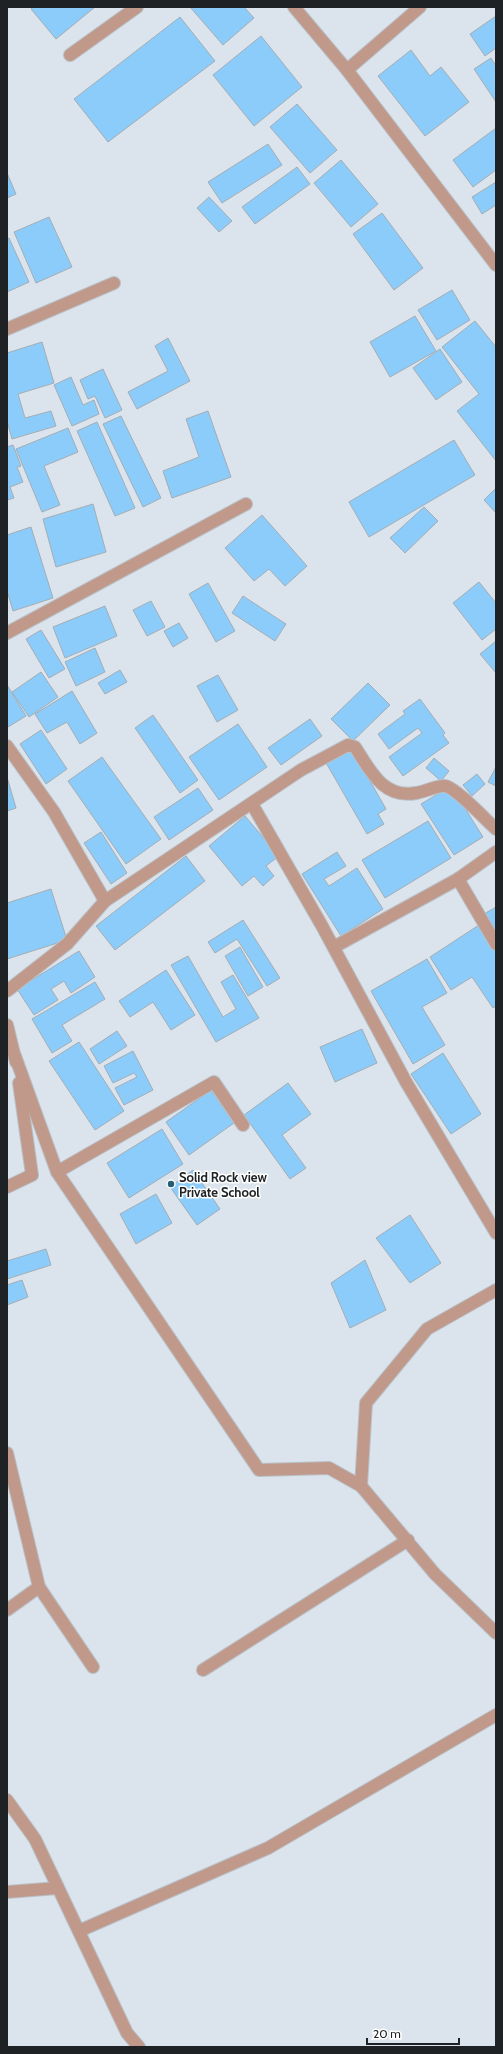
<svg xmlns="http://www.w3.org/2000/svg" width="503" height="2054" viewBox="0 0 503 2054" font-family="Cabin,sans-serif">
<style>
.building{fill:#8bccfa;stroke:#a4adb4}
.lines{fill:none;stroke-linecap:round;stroke-linejoin:round}
.minor-casing{stroke:#b9c1c8;stroke-width:14}
.minor{stroke:#c1998b;stroke-width:12}
.poi-dot{fill:#245d77;stroke:#fff;stroke-width:1.5}
.labels{text-anchor:middle;stroke-width:3;stroke-linejoin:round;paint-order:stroke}
.poi-label{font-size:13px;font-weight:bold;fill:#1f2225;stroke:#fff;text-anchor:start}
</style>
<rect width="100%" height="100%" fill="#dbe4ec"/>
<g class="building">
<path d="M 34,7 L 95,7 L 56,39 L 31,9 Z"/>
<path d="M 190,7 L 244,7 L 254,18 L 223,45 Z"/>
<path d="M 496,16 L 496,48 L 485,56 L 470,34 Z"/>
<path d="M 180,17 L 215,61 L 108,142 L 74,99 Z"/>
<path d="M 261,36 L 302,87 L 254,126 L 213,75 Z"/>
<path d="M 411,50 L 430,76 L 441,67 L 469,102 L 425,136 L 378,76 Z"/>
<path d="M 491,58 L 496,66 L 496,102 L 474,69 Z"/>
<path d="M 297,104 L 337,150 L 310,173 L 270,127 Z"/>
<path d="M 496,128 L 496,170 L 473,187 L 453,160 Z"/>
<path d="M 268,144 L 282,165 L 222,203 L 208,182 Z"/>
<path d="M 341,160 L 378,204 L 351,227 L 314,183 Z"/>
<path d="M 297,167 L 310,184 L 255,224 L 242,207 Z"/>
<path d="M 7,173 L 16,194 L 7,198 Z"/>
<path d="M 496,182 L 496,205 L 482,214 L 472,197 Z"/>
<path d="M 209,197 L 232,221 L 219,232 L 197,208 Z"/>
<path d="M 382,213 L 423,268 L 394,290 L 353,234 Z"/>
<path d="M 49,217 L 72,267 L 36,283 L 14,232 Z"/>
<path d="M 9,238 L 29,282 L 7,292 L 7,239 Z"/>
<path d="M 452,290 L 470,320 L 437,340 L 418,310 Z"/>
<path d="M 415,316 L 436,351 L 390,377 L 370,342 Z"/>
<path d="M 475,321 L 496,347 L 496,461 L 457,411 L 479,394 L 442,347 Z"/>
<path d="M 168,338 L 190,381 L 137,409 L 128,392 L 168,371 L 155,346 Z"/>
<path d="M 42,342 L 54,383 L 18,394 L 25,418 L 51,411 L 56,426 L 12,439 L 7,421 L 7,353 Z"/>
<path d="M 440,349 L 462,382 L 436,400 L 413,368 Z"/>
<path d="M 103,369 L 122,410 L 105,418 L 95,396 L 88,399 L 80,380 Z"/>
<path d="M 71,377 L 83,405 L 94,400 L 99,414 L 72,426 L 54,385 Z"/>
<path d="M 208,411 L 231,477 L 172,498 L 163,471 L 199,457 L 186,419 Z"/>
<path d="M 121,416 L 161,498 L 143,507 L 103,424 Z"/>
<path d="M 97,422 L 135,508 L 115,516 L 77,431 Z"/>
<path d="M 68,428 L 78,452 L 44,466 L 60,505 L 42,512 L 16,449 Z"/>
<path d="M 454,440 L 475,475 L 369,537 L 349,502 Z"/>
<path d="M 13,445 L 21,466 L 17,467 L 23,482 L 10,487 L 14,498 L 7,500 L 7,447 Z"/>
<path d="M 496,488 L 496,513 L 484,500 Z"/>
<path d="M 93,504 L 106,552 L 56,567 L 43,519 Z"/>
<path d="M 424,507 L 438,521 L 405,553 L 390,538 Z"/>
<path d="M 262,515 L 307,566 L 285,586 L 269,569 L 254,581 L 225,548 Z"/>
<path d="M 31,527 L 53,598 L 13,611 L 7,591 L 7,535 Z"/>
<path d="M 479,582 L 496,603 L 496,629 L 482,640 L 453,603 Z"/>
<path d="M 208,583 L 235,631 L 216,642 L 189,594 Z"/>
<path d="M 243,596 L 286,624 L 275,641 L 232,613 Z"/>
<path d="M 151,601 L 165,627 L 147,636 L 133,610 Z"/>
<path d="M 105,606 L 117,636 L 65,658 L 53,627 Z"/>
<path d="M 179,623 L 188,638 L 173,647 L 164,631 Z"/>
<path d="M 41,630 L 65,669 L 49,678 L 26,639 Z"/>
<path d="M 496,641 L 496,673 L 480,654 Z"/>
<path d="M 95,648 L 105,672 L 76,686 L 65,662 Z"/>
<path d="M 120,670 L 127,682 L 105,694 L 98,683 Z"/>
<path d="M 41,672 L 58,697 L 29,717 L 12,692 Z"/>
<path d="M 218,675 L 238,710 L 217,722 L 197,686 Z"/>
<path d="M 368,683 L 390,705 L 353,741 L 331,719 Z"/>
<path d="M 7,685 L 26,716 L 8,727 L 7,725 Z"/>
<path d="M 72,691 L 97,733 L 80,744 L 67,722 L 47,733 L 35,714 Z"/>
<path d="M 420,699 L 445,733 L 443,735 L 449,743 L 403,776 L 389,757 L 422,733 L 418,728 L 389,749 L 378,734 L 405,714 L 403,711 Z"/>
<path d="M 153,715 L 198,780 L 180,793 L 135,728 Z"/>
<path d="M 310,719 L 322,736 L 281,765 L 268,748 Z"/>
<path d="M 238,724 L 267,767 L 219,800 L 189,757 Z"/>
<path d="M 41,730 L 67,769 L 46,784 L 20,744 Z"/>
<path d="M 350,746 L 386,809 L 378,814 L 384,824 L 367,834 L 325,761 Z"/>
<path d="M 102,757 L 161,839 L 126,864 L 68,781 Z"/>
<path d="M 434,758 L 449,771 L 441,781 L 426,768 Z"/>
<path d="M 496,767 L 496,786 L 488,782 Z"/>
<path d="M 477,774 L 485,784 L 472,796 L 463,785 Z"/>
<path d="M 7,777 L 16,808 L 7,811 Z"/>
<path d="M 451,786 L 483,837 L 454,855 L 421,804 Z"/>
<path d="M 198,788 L 213,810 L 169,840 L 154,817 Z"/>
<path d="M 245,816 L 279,856 L 266,866 L 274,876 L 263,886 L 254,876 L 242,886 L 209,846 Z"/>
<path d="M 428,821 L 451,858 L 385,898 L 362,860 Z"/>
<path d="M 101,832 L 127,873 L 111,884 L 84,843 Z"/>
<path d="M 337,852 L 346,866 L 324,879 L 329,886 L 357,868 L 383,909 L 341,936 L 302,874 Z"/>
<path d="M 186,856 L 205,881 L 115,950 L 96,926 Z"/>
<path d="M 51,889 L 67,940 L 7,959 L 7,903 Z"/>
<path d="M 496,907 L 496,935 L 484,914 Z"/>
<path d="M 243,920 L 280,978 L 267,986 L 237,939 L 215,953 L 208,942 Z"/>
<path d="M 479,925 L 496,951 L 496,1006 L 493,1008 L 472,977 L 451,990 L 430,957 Z"/>
<path d="M 240,947 L 263,987 L 248,996 L 225,956 Z"/>
<path d="M 79,951 L 95,977 L 71,993 L 64,981 L 51,989 L 58,1000 L 34,1015 L 17,989 Z"/>
<path d="M 188,956 L 223,1017 L 236,1009 L 221,982 L 233,975 L 259,1018 L 216,1042 L 171,965 Z"/>
<path d="M 427,959 L 447,993 L 422,1007 L 445,1045 L 413,1064 L 371,991 Z"/>
<path d="M 166,970 L 195,1015 L 171,1030 L 153,1002 L 130,1017 L 119,1001 Z"/>
<path d="M 95,982 L 105,999 L 62,1025 L 72,1041 L 52,1053 L 32,1019 Z"/>
<path d="M 362,1029 L 377,1063 L 335,1082 L 320,1047 Z"/>
<path d="M 117,1031 L 127,1046 L 99,1064 L 90,1049 Z"/>
<path d="M 79,1042 L 124,1111 L 95,1130 L 49,1061 Z"/>
<path d="M 133,1051 L 153,1090 L 124,1105 L 115,1088 L 137,1077 L 134,1073 L 113,1083 L 104,1066 Z"/>
<path d="M 443,1053 L 481,1114 L 451,1134 L 411,1074 Z"/>
<path d="M 288,1083 L 311,1114 L 282,1135 L 306,1168 L 290,1179 L 244,1115 Z"/>
<path d="M 211,1090 L 234,1123 L 189,1155 L 166,1122 Z"/>
<path d="M 162,1129 L 183,1164 L 129,1198 L 107,1163 Z"/>
<path d="M 193,1170 L 220,1209 L 197,1225 L 170,1187 Z"/>
<path d="M 156,1194 L 172,1223 L 136,1244 L 120,1214 Z"/>
<path d="M 410,1215 L 441,1263 L 410,1283 L 376,1238 Z"/>
<path d="M 46,1249 L 51,1265 L 7,1279 L 7,1261 Z"/>
<path d="M 365,1260 L 386,1310 L 350,1328 L 331,1283 Z"/>
<path d="M 22,1280 L 28,1297 L 7,1305 L 7,1285 Z"/>
</g>
<g class="lines">
<g class="minor-casing">
<g id="minor">
<path d="M 294,7 L 347,70 L 496,265"/>
<path d="M 70,55 L 137,7"/>
<path d="M 347,70 L 420,7"/>
<path d="M 7,329 L 114,283"/>
<path d="M 7,633 L 246,504"/>
<path d="M 7,746 L 54,812 L 105,901"/>
<path d="M 252,804 L 322,926 L 406,1082 L 496,1233"/>
<path d="M 458,879 L 496,944"/>
<path d="M 334,947 L 458,879 L 496,852"/>
<path d="M 7,991 L 67,944 L 105,901 L 301,770 L 348,745 L 355,747 C 370,770 383,799 416,793 C 425,792 437,785 445,786 C 455,787 487,821 496,829"/>
<path d="M 7,1025 L 16,1062"/>
<path d="M 15,1056 L 57,1172 L 259,1470 L 329,1468 L 361,1486 L 435,1574 L 496,1633"/>
<path d="M 57,1172 L 214,1082 L 243,1125"/>
<path d="M 7,1187 L 32,1175 L 19,1083"/>
<path d="M 7,1453 L 39,1587 L 7,1610"/>
<path d="M 361,1486 L 366,1403 L 427,1329 L 496,1290"/>
<path d="M 39,1587 L 93,1667"/>
<path d="M 203,1670 L 408,1540"/>
<path d="M 7,1800 L 35,1839 L 127,2033 L 139,2047"/>
<path d="M 7,1892 L 58,1888"/>
<path d="M 79,1931 L 268,1848 L 496,1715"/>
</g>
</g>
<use href="#minor" class="minor"/>
</g>
<circle class="poi-dot" cx="171" cy="1184" r="4"/>
<g class="labels">
<g class="poi-label">
<text x="179" y="1182">Solid Rock view<tspan x="179" dy="15">Private School</tspan></text>
</g>
</g>
<rect width="503" height="2054" fill="none" stroke="#1f2225" stroke-width="16"/>
<path d="M367 2038v6h92v-6" fill="none" stroke="#1f2225" stroke-width="2"/>
<text x="373" y="2038" font-size="12" fill="#1f2225" stroke="#ffffff" stroke-width="3" paint-order="stroke">20 m</text>
</svg>
